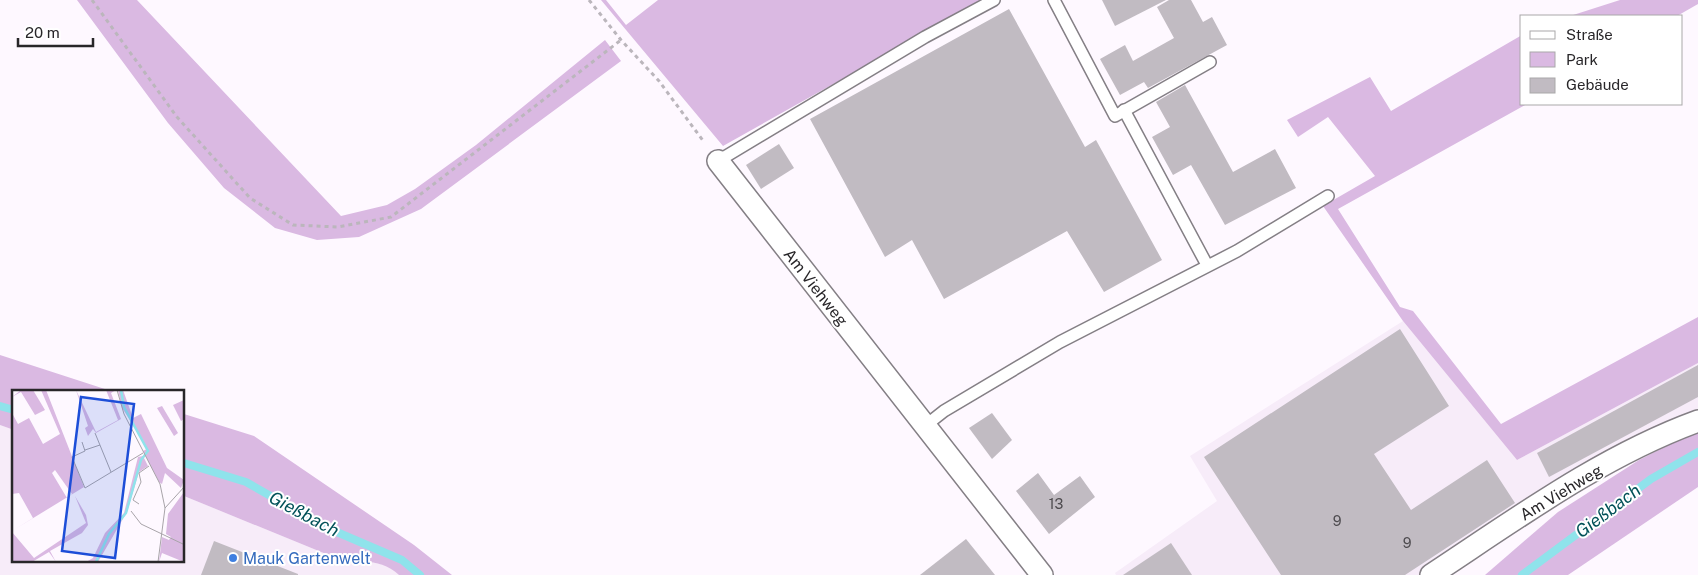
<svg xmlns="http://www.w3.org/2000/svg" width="1698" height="575" viewBox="0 0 1698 575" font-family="'Public Sans',sans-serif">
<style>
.built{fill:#f7ecf9}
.green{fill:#dab9e2}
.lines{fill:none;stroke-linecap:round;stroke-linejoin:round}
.stream{stroke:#8fe3eb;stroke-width:8}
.building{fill:#c1bbc2}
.service-casing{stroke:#847f85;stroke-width:14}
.minor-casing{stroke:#847f85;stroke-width:24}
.path{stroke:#bbb6bc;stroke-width:3;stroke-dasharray:4 4;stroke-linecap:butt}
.service{stroke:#fff;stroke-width:11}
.minor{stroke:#fff;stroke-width:21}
.shop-dot{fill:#3f7fe0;stroke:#fff;stroke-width:2}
.labels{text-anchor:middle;stroke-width:4;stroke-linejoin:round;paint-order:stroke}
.number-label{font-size:14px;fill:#4e4b4f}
.street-label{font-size:16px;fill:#282629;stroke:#fff}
.shop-label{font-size:16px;fill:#366cbe;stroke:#fff;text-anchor:start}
.water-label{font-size:18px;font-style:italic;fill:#015158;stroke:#fff}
.inset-river{fill:none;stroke:#8fe3eb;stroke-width:2.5}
.inset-road{fill:none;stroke:#a8a4a9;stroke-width:1}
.view{fill:#1d4ed8;fill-opacity:0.15;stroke:#1d4ed8;stroke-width:2.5}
.inset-edge{fill:none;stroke:#282629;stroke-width:2.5}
</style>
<rect width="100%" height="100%" fill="#fef8ff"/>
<g class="built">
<path d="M 1403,321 L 1517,460 L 1698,363 L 1698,412 L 1444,575 L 1116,575 L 1115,573 L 1217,501 L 1190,456 Z"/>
<path d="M 0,425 L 14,430 L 14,561 L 184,561 L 184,496 L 348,563 L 366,561 L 390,566 L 399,575 L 0,575 Z"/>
</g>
<g class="green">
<path d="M 77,0 L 137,0 L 341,216 L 387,205 L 415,189 L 476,145 L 605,40 L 621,61 L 421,209 L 359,237 L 317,240 L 275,228 L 224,188 L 168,123 Z"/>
<path d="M 601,0 L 606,0 L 626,25 L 658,0 L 983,0 L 723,146 Z"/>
<path d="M 1620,0 L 1698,0 L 1698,4 L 1677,16 L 1570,16 Z"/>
<path d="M 1522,35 L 1522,104 L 1527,104 L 1338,209 L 1400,307 L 1413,311 L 1501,424 L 1698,317 L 1698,363 L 1517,460 L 1403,321 L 1323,206 L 1375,176 L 1328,117 L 1298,137 L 1287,120 L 1370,77 L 1391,111 Z"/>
<path d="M 0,355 L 111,391 L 14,391 L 14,430 L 0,425 Z"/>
<path d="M 184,414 L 254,436 L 414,545 L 452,575 L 399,575 C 384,561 368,561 348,563 L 184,496 Z"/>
<path d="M 1698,430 L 1698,487 L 1568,575 L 1485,575 L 1558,512 L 1639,460 Z"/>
</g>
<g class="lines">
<g class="stream">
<path d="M 0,406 L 14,410"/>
<path d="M 184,463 L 246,482 L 325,527 L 402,560 L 420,575"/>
<path d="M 1522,575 L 1651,479 L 1698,452"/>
</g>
</g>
<g class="building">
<path d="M 1102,0 L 1166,0 L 1115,26 Z"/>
<path d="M 1169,0 L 1191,0 L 1203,22 L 1212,17 L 1227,45 L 1148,88 L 1144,82 L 1120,95 L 1100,59 L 1125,45 L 1133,61 L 1174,38 L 1157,7 Z"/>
<path d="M 1009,9 L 1085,147 L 1096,140 L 1162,260 L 1104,292 L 1067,231 L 944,299 L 912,240 L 885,257 L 810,119 Z"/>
<path d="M 1185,85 L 1233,172 L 1275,149 L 1296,188 L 1225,225 L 1191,165 L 1173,175 L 1152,137 L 1170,127 L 1156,102 Z"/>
<path d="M 779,144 L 794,168 L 761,189 L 746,165 Z"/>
<path d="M 1400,329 L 1449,406 L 1374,454 L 1411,510 L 1487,460 L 1515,503 L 1405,575 L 1281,575 L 1204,457 Z"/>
<path d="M 1698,365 L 1698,397 L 1549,477 L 1537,453 Z"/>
<path d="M 992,413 L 1012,440 L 992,459 L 969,428 Z"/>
<path d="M 1038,473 L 1054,495 L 1080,476 L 1095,497 L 1049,534 L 1016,491 Z"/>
<path d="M 966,539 L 995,575 L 920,575 Z"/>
<path d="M 214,541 L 298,574 L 298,575 L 201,575 Z"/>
<path d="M 1171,543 L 1192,575 L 1123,575 Z"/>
</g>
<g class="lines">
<g class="service-casing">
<g id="service">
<path d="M 1054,0 L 1115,116 L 1210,62"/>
<path d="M 1124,110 L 1207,265"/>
<path d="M 718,161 L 925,37 L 994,0"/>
<path d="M 925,426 L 944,411 L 1060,342 L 1237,251 L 1328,196"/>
</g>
</g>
<g class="minor-casing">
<g id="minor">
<path d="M 718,161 L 1042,575"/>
<path d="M 1431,575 C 1516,519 1602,456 1698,421"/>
</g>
</g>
<g class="path">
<path d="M 92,0 L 177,117 L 250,198 L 293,225 L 338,227 L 391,217 L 621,40"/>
<path d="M 589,0 L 621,40 L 659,81 L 704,142"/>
</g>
<use href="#service" class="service"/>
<use href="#minor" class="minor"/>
</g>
<circle class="shop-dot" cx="233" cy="558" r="5"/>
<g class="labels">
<g class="number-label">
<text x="1056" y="509">13</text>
<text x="1337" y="526">9</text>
<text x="1407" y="548">9</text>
</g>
<g class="street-label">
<text transform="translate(816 287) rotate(52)" y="6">Am Viehweg</text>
<text transform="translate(1561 492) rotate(-31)" y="6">Am Viehweg</text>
</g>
<g class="shop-label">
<text x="243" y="564">Mauk Gartenwelt</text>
</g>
<g class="water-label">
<text transform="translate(1608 511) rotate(-37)" y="6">Gießbach</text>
<text transform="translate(304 514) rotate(28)" y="6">Gießbach</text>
</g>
</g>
<g transform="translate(12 390)">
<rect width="172" height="172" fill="#fef8ff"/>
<path d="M 9,0 L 21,0 L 33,20 L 23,25 L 9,2 L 0,7 ZM 29,0 L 34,0 L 72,97 L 0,141 L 21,128 L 7,103 L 0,104 L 0,23 L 6,34 L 17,28 L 31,54 L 48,44 ZM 43,80 L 60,104 L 55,108 L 40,83 ZM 64,0 L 84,42 L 106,30 L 94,0 L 104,0 L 99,3 L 109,29 L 84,43 L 81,39 L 76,46 L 73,38 L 76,36 ZM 106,0 L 111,0 L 121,28 L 129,24 L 155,78 L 172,90 L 169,98 L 153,83 L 150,94 L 147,92 L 131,61 L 135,59 L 131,50 L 110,18 ZM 172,10 L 172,29 L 169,31 L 161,15 ZM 150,16 L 166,43 L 162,46 L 145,18 ZM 131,66 L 136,76 L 127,82 L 115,122 L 86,172 L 74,172 L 81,168 L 93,143 L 112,123 L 126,67 ZM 172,102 L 172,172 L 150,163 L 147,172 L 150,147 L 157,150 L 159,147 L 154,144 L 156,124 ZM 63,106 L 74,125 L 76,135 L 70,143 L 38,161 L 44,172 L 37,162 L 20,172 L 0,172 L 0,142 L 22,168 L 74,133 Z" fill="#dab9e2" fill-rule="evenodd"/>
<path class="inset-river" d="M 84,172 L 97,144 L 114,123 L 129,70 L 136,61 L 112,17 L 109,0"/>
<path class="inset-road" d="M 105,0 L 112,24 L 148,94 L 153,118M 83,43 L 99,82M 70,52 L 73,61 L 60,67 L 73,98 L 131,63M 73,60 L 88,55M 127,114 L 121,110 L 129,92 L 127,83 L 137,76M 119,121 L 129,134 L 173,155M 146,172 L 153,118 L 173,96"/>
<path class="view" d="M 69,7 L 122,14 L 103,168 L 50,161 Z"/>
<rect width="172" height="172" class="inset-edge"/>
</g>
<rect x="1520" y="15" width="162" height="90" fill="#ffffff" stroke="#a9a8a9"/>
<rect x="1530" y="31" width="25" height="8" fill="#ffffff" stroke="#a9a8a9"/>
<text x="1566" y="40" font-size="15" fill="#282629">Straße</text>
<rect x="1530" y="52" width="25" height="15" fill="#dab9e2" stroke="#a9a8a9"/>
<text x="1566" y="65" font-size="15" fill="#282629">Park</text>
<rect x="1530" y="78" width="25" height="15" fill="#c1bbc2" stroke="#a9a8a9"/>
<text x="1566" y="90" font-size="15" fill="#282629">Gebäude</text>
<path d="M18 38v8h75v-8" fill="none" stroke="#282629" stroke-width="2.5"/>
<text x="25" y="38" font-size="15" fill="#282629" stroke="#ffffff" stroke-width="4" paint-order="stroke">20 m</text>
</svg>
